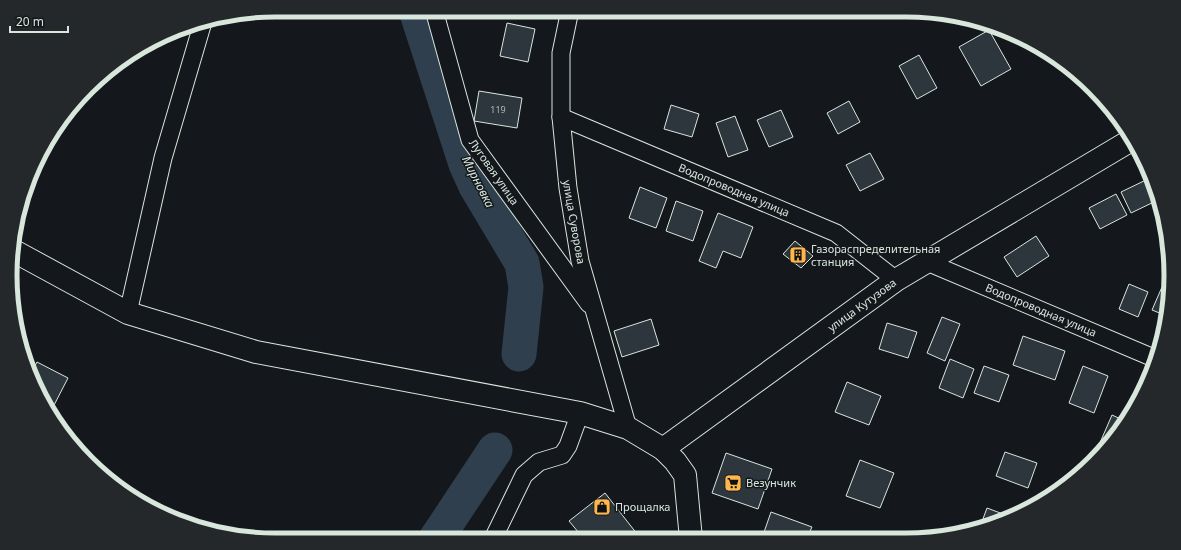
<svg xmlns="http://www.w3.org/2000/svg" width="1181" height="550" viewBox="0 0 1181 550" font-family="'Noto Sans',sans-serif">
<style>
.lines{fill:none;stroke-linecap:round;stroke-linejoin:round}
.river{stroke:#2f3f4d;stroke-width:35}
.building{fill:#2c363c;stroke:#d8e6dc}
.street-casing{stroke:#d8e6dc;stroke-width:19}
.secondary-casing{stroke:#d8e6dc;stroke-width:24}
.street{stroke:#14181c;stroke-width:17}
.secondary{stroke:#14181c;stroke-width:22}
.labels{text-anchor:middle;stroke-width:3;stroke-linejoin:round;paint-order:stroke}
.number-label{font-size:9px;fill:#adbab4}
.street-label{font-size:11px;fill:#d8e6dc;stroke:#14181c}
.poi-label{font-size:11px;fill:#d8e6dc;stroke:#14181c;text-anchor:start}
.water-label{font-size:12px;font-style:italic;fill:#d8e6dc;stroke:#14181c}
.rim{fill:none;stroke:#d8e6dc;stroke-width:5}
</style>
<rect width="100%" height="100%" fill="#14181c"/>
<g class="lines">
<g class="river">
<path d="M 416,10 L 466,164 L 476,186 L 522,263 L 526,287 L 519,354"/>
<path d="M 436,539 L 495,450"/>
</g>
</g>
<g class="building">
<path d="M 507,23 L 535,29 L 528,62 L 500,56 Z"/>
<path d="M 989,30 L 1011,69 L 981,86 L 959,47 Z"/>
<path d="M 919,55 L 937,88 L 917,99 L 899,66 Z"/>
<path d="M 479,91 L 522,98 L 517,128 L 474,121 Z"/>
<path d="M 849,101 L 860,122 L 838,134 L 827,113 Z"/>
<path d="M 671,105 L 699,114 L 692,137 L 664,129 Z"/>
<path d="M 781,110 L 793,137 L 769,147 L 757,120 Z"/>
<path d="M 735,116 L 748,150 L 728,157 L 716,123 Z"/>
<path d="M 870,153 L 884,179 L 860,191 L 846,165 Z"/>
<path d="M 1148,179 L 1158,200 L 1131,213 L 1121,192 Z"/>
<path d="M 640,187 L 667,198 L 656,228 L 629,218 Z"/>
<path d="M 1116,194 L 1127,215 L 1100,229 L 1089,208 Z"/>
<path d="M 676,201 L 703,211 L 693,241 L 666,231 Z"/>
<path d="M 718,213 L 753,227 L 741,258 L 723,251 L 716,268 L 699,261 Z"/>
<path d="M 1036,236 L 1049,256 L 1017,277 L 1004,257 Z"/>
<path d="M 795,241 L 813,256 L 801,268 L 783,254 Z"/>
<path d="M 1129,284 L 1148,292 L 1138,317 L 1119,309 Z"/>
<path d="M 1162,287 L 1170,290 L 1167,316 L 1152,310 Z"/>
<path d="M 942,317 L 960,324 L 945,361 L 927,353 Z"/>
<path d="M 651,319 L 659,345 L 622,357 L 614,331 Z"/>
<path d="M 887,323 L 917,332 L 908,358 L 879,349 Z"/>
<path d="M 1023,336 L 1065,351 L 1055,380 L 1013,365 Z"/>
<path d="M 950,359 L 974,369 L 963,398 L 939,388 Z"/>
<path d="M 37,362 L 68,378 L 51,411 L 37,392 L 31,373 Z"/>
<path d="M 984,366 L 1009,375 L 999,402 L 974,393 Z"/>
<path d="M 1083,366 L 1108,376 L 1094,413 L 1069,403 Z"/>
<path d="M 847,382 L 881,396 L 869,425 L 835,412 Z"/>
<path d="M 1112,415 L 1125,421 L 1116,436 L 1105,448 L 1099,445 Z"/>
<path d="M 1005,452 L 1037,463 L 1028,488 L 996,476 Z"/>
<path d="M 726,453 L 772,469 L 758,509 L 712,493 Z"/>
<path d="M 860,460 L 894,473 L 880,508 L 846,496 Z"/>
<path d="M 605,493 L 641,539 L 584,539 L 569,521 Z"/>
<path d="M 987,508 L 1011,517 L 1008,520 L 980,527 Z"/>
<path d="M 771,512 L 812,527 L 807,538 L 762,538 Z"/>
</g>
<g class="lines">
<g class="street-casing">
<g id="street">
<path d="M 434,10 L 470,140 L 589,304"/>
<path d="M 570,10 L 561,53 L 561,117 L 568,188 L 580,261 L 628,428"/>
<path d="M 561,117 L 836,233 L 896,280"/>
<path d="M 927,262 L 1156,359"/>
<path d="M 128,313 L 163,158 L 203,22"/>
<path d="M 493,539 L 524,475 L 539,462 L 562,455 L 568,446 L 580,413"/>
</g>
</g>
<g class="secondary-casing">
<g id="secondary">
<path d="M 14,251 L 128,313 L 256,352 L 580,413 L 628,428 L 663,449 L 675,461 L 685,475 L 691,539"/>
<path d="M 663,449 L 896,280 L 1133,139"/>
</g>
</g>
<use href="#street" class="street"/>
<use href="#secondary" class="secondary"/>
</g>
<defs>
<g id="building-square" transform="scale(0.9)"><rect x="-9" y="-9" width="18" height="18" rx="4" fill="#ffb74d" stroke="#14181c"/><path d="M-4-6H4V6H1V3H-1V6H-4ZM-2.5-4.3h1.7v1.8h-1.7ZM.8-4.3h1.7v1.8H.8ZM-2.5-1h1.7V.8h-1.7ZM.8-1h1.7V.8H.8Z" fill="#111"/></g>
<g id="supermarket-square" transform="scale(0.9)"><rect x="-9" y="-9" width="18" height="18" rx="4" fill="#ffb74d" stroke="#14181c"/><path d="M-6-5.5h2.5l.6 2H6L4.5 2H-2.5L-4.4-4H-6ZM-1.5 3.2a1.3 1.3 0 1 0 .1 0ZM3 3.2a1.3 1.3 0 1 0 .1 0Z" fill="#111"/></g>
<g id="shop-square" transform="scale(0.9)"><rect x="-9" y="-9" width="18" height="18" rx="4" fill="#ffb74d" stroke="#14181c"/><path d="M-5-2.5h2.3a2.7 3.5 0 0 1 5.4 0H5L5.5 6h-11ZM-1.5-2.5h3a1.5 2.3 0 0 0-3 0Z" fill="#111"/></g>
</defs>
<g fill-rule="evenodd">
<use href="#building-square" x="798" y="255"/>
<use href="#supermarket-square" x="733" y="483"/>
<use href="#shop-square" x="602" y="507"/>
</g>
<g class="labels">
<g class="number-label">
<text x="498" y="113">119</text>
</g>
<g class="street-label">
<text transform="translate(494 172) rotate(55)" y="4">Луговая улица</text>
<text transform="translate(734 190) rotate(23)" y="4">Водопроводная улица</text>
<text transform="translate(574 222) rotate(80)" y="4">улица Суворова</text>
<text transform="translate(862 305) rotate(-36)" y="4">улица Кутузова</text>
<text transform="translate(1041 310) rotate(23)" y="4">Водопроводная улица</text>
</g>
<g class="poi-label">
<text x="811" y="253">Газораспределительная<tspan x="811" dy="13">станция</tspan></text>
<text x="746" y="487">Везунчик</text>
<text x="615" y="511">Прощалка</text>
</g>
<g class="water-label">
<text transform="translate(478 182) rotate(63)" y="4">Мирновка</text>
</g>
</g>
<path d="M0 0H1181V550H0ZM275 17H906A258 258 0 0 1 1164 275V275A258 258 0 0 1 906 533H275A258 258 0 0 1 17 275V275A258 258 0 0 1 275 17Z" fill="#24282b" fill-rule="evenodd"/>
<path class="rim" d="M275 17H906A258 258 0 0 1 1164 275V275A258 258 0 0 1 906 533H275A258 258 0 0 1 17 275V275A258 258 0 0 1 275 17Z"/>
<path d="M10 26v6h58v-6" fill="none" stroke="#d8e6dc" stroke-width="2"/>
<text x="16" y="26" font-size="12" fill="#d8e6dc" stroke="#14181c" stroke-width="3" paint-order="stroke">20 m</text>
</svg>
